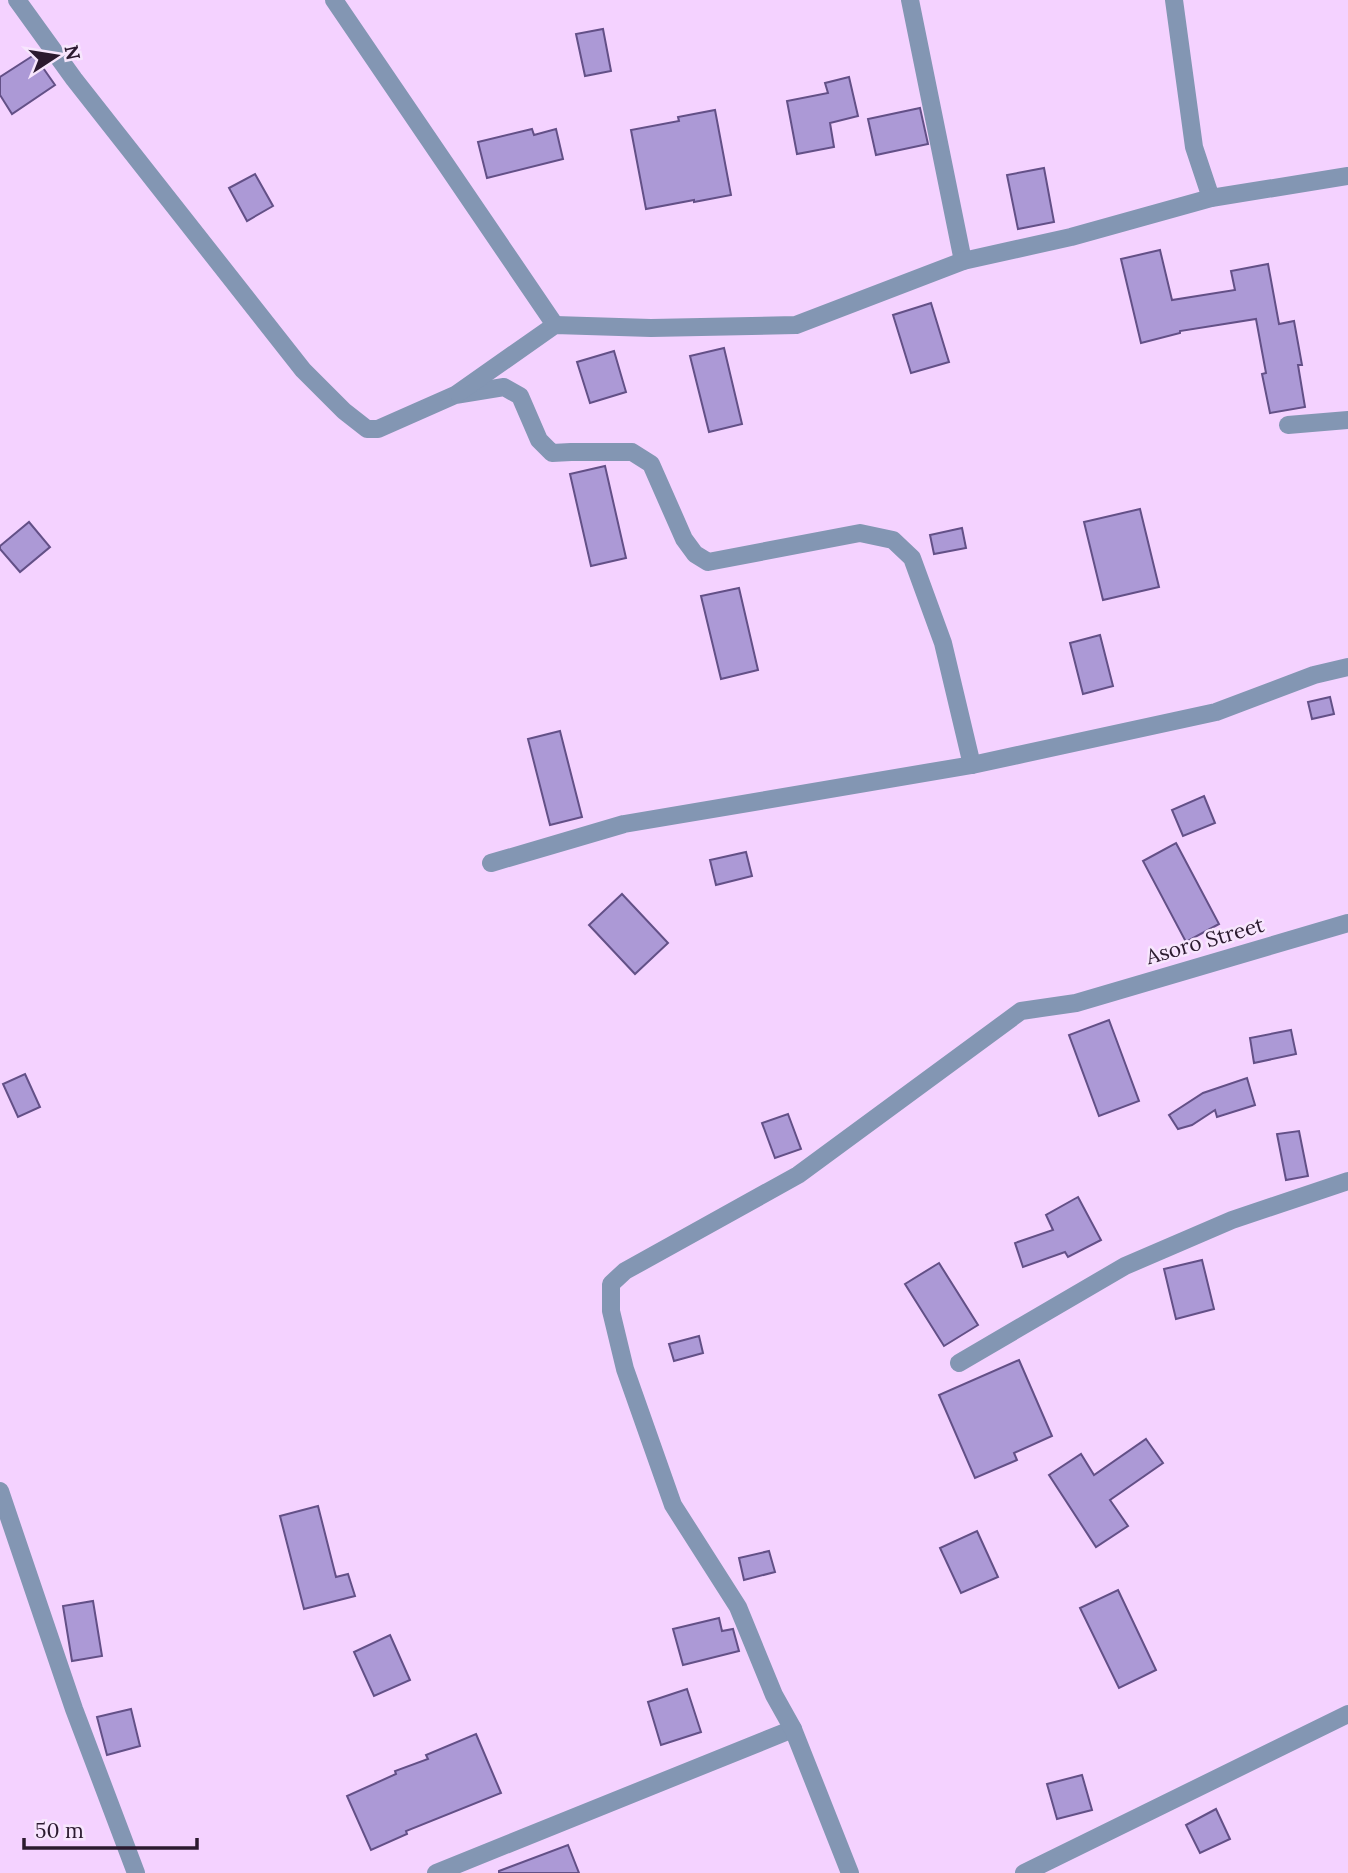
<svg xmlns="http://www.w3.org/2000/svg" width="1348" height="1873" viewBox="0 0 1348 1873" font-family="Lora,serif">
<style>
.building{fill:#ac99d6;stroke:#635087;stroke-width:2}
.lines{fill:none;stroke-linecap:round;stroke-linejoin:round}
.street{stroke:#8396b3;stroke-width:18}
.labels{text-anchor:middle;stroke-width:5;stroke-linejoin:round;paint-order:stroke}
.street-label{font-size:21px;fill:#2b1a2f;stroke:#f7e6fd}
</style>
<rect width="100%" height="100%" fill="#f4d2ff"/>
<g class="building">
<path d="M 603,29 L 611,71 L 585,76 L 576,34 Z"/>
<path d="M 34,55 L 55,85 L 12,114 L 0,95 L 0,77 Z"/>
<path d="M 849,77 L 858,116 L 830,123 L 834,147 L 797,154 L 787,101 L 828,93 L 825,83 Z"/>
<path d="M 920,108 L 928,144 L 876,155 L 868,119 Z"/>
<path d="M 715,110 L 731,195 L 694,202 L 694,200 L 646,209 L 631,130 L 679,121 L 678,117 Z"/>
<path d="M 532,129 L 534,135 L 556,129 L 563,159 L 487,178 L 478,142 Z"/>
<path d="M 1044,168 L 1054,222 L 1018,229 L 1007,175 Z"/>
<path d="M 255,174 L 273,206 L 247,221 L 229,188 Z"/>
<path d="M 1160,250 L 1172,300 L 1235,290 L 1231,271 L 1268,264 L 1279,324 L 1294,321 L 1302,365 L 1298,365 L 1305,407 L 1270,413 L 1262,374 L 1266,373 L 1256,319 L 1180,331 L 1180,333 L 1141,343 L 1121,259 Z"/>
<path d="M 931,303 L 949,362 L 911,373 L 893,315 Z"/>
<path d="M 724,348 L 742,424 L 709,432 L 690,356 Z"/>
<path d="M 614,351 L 626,392 L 590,403 L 577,362 Z"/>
<path d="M 605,466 L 626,558 L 591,566 L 570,474 Z"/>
<path d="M 1140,509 L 1159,587 L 1103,600 L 1084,522 Z"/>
<path d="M 29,522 L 50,547 L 20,572 L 0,549 L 0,546 Z"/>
<path d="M 962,528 L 966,548 L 934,554 L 930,535 Z"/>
<path d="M 739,588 L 758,670 L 721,679 L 701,596 Z"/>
<path d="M 1100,635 L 1113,686 L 1083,694 L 1070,643 Z"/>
<path d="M 1330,697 L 1334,714 L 1312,719 L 1308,702 Z"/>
<path d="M 560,731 L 582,817 L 550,825 L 528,739 Z"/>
<path d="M 1204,796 L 1215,823 L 1183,836 L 1172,810 Z"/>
<path d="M 1176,843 L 1219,924 L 1186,942 L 1143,861 Z"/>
<path d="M 746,852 L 752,876 L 716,885 L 710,860 Z"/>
<path d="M 622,894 L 668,943 L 635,974 L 589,925 Z"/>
<path d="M 1109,1020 L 1139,1101 L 1099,1116 L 1069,1035 Z"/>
<path d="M 1291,1030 L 1296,1054 L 1254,1063 L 1250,1038 Z"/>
<path d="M 25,1074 L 40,1107 L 18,1117 L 3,1084 Z"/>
<path d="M 1247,1078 L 1255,1105 L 1217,1117 L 1215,1110 L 1192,1125 L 1178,1129 L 1169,1115 L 1203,1093 Z"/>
<path d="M 788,1114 L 801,1149 L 775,1158 L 762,1123 Z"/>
<path d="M 1299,1131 L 1308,1176 L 1286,1180 L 1277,1134 Z"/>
<path d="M 1078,1197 L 1101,1240 L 1068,1257 L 1065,1252 L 1023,1267 L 1015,1243 L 1053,1230 L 1046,1215 Z"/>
<path d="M 1202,1260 L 1214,1309 L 1176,1319 L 1164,1269 Z"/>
<path d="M 939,1263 L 978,1325 L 944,1346 L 905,1284 Z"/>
<path d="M 699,1336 L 703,1353 L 674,1361 L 669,1344 Z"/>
<path d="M 1019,1360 L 1052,1436 L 1014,1453 L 1017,1460 L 975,1478 L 939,1395 Z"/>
<path d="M 1146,1439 L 1163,1463 L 1110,1500 L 1128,1526 L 1096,1547 L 1049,1475 L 1081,1454 L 1094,1475 Z"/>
<path d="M 318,1506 L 336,1577 L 348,1574 L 355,1596 L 304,1609 L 280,1516 Z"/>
<path d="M 977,1531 L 998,1577 L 961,1593 L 940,1548 Z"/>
<path d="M 769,1551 L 775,1572 L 744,1580 L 739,1558 Z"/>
<path d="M 1118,1590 L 1156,1670 L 1119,1688 L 1080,1608 Z"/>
<path d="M 93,1601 L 102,1656 L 72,1661 L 63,1606 Z"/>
<path d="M 719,1618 L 722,1631 L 733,1629 L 739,1651 L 683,1665 L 673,1629 Z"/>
<path d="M 390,1635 L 410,1680 L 374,1696 L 354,1652 Z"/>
<path d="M 687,1689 L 701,1732 L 661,1745 L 648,1702 Z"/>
<path d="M 131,1709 L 140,1746 L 107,1755 L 97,1717 Z"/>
<path d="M 476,1734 L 501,1793 L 406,1831 L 407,1834 L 371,1850 L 347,1796 L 396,1774 L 395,1771 L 428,1759 L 426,1755 Z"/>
<path d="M 1082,1775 L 1092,1810 L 1057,1819 L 1047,1784 Z"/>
<path d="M 1216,1809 L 1230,1839 L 1200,1853 L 1186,1825 Z"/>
<path d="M 568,1845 L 579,1873 L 499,1873 L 499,1871 Z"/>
</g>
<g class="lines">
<g class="street">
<path d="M 17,0 L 74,79 L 303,370 L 344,411 L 367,429 L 378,429 L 455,395 L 504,387 L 520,396 L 539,440 L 552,453 L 571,452 L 632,452 L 651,464 L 684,539 L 695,554 L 708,562 L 860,533 L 893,540 L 912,558 L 943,643 L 972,765"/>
<path d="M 334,0 L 555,325"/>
<path d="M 910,0 L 963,261"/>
<path d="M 1174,0 L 1194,147 L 1211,198"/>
<path d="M 458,393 L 555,325 L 651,328 L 796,325 L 963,261 L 1071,237 L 1211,198 L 1348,176"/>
<path d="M 1288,425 L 1348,420"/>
<path d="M 491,863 L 624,824 L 972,765 L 1216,712 L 1314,675 L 1348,667"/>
<path d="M 959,1363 L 1125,1266 L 1232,1220 L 1348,1181"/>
<path d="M 0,1491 L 74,1709 L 136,1873"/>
<path d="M 436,1873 L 793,1729"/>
<path d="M 850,1873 L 793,1729 L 774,1695 L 738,1607 L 673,1505 L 625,1369 L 611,1311 L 611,1284 L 625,1271 L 798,1175 L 1021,1011 L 1076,1003 L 1348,923"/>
<path d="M 1024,1873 L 1348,1714"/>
</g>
</g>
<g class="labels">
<g class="street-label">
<text transform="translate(1205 941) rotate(-16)" y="7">Asoro Street</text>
</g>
</g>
<g transform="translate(56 56) rotate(78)" stroke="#f7e6fd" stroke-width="5" paint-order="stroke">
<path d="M0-5L12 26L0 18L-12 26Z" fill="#2b1a2f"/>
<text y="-10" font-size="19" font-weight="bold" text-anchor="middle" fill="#2b1a2f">N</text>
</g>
<path d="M24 1838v10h173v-10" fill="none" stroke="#2b1a2f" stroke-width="3.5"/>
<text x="35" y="1838" font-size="21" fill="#2b1a2f" stroke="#f7e6fd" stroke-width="5" paint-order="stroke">50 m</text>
</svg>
